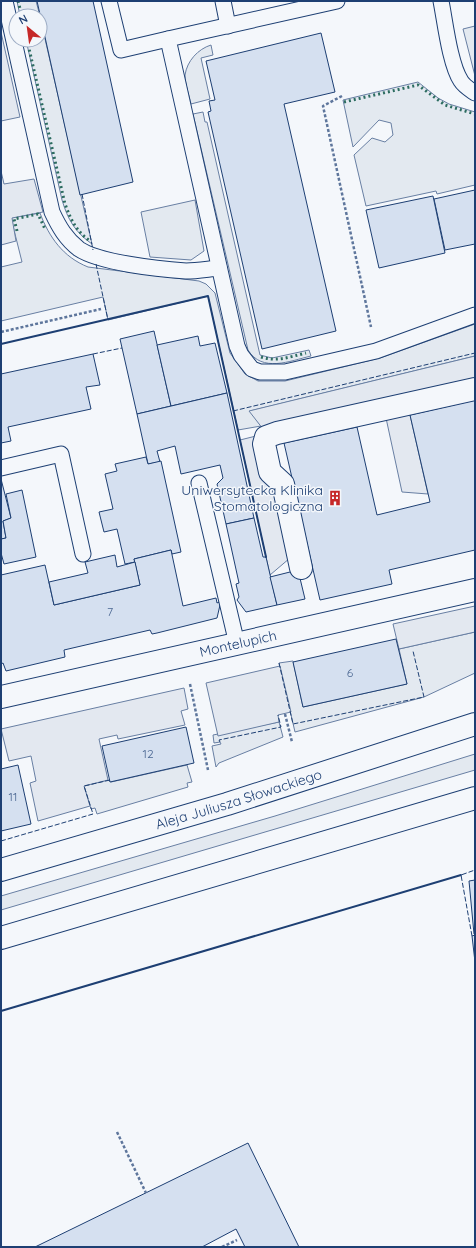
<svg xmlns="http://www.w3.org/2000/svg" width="476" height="1248" viewBox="0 0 476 1248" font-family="Quicksand,sans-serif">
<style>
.green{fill:#e3e9f0;stroke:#687fa3}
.parking{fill:#e3e8f0;stroke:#687fa3}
.building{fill:#d5e0f0;stroke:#1d3f73}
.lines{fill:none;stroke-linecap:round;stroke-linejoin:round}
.service-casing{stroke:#1d3f73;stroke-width:17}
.minor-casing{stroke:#1d3f73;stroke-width:24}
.primary-casing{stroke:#1d3f73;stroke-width:24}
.path{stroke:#5e769c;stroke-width:2.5;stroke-dasharray:3 2;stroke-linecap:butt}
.service{stroke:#f4f7fb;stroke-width:15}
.minor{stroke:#f4f7fb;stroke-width:22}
.primary{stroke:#f4f7fb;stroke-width:22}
.hedge{stroke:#2c6c60;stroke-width:3;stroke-dasharray:2 3;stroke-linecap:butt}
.fence{stroke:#1d3f73;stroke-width:1;stroke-dasharray:5 2;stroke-linecap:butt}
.wall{stroke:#1d3f73;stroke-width:2}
.labels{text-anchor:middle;stroke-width:3;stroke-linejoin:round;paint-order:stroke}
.number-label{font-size:12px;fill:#4b6792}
.poi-label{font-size:14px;fill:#1d3f73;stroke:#f4f7fb;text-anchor:end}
.street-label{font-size:14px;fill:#1d3f73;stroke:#f4f7fb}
</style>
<rect width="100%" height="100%" fill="#f4f7fb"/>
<g class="green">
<path d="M 17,1 L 36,1 L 40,16 L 20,16 Z"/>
<path d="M 40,17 L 92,244 C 75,232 68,220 62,200 L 26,40 L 40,40 Z"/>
<path d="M 475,26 L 475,76 L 463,29 Z"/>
<path d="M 211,45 L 213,55 L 201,58 L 210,99 L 191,104 C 189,95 185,84 185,75 C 187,61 198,49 211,45 Z"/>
<path d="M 418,82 L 438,98 L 449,104 L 475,112 L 475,185 L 437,194 L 436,191 L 366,206 L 354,155 L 372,138 L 385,142 L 393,135 L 391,123 L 379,120 L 353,147 L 343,100 Z"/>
<path d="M 203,112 L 205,122 L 207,122 L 260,355 L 272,358 L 309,350 L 311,356 C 290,361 262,373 248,350 L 193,114 Z"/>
<path d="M 195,200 L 204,251 L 191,260 L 150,257 L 141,212 Z"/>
<path d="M 40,213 C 49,237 63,257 88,267 L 199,281 L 206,284 L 215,293 L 230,353 L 245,374 L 258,381 L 285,381 L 380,358 L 475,324 L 475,356 L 250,411 L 261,426 L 238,430 L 208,296 L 108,320 L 103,297 L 1,321 L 1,267 L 22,262 L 11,218 Z"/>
<path d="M 475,632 L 475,673 L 424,697 L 295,732 L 279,663 L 293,661 L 303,707 L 407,684 L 399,649 Z"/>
<path d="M 279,722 L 283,737 L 219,763 L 216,767 L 212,746 L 221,744 L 220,742 L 214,743 L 213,735 Z"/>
<path d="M 475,754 L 475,770 L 1,910 L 1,896 L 275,816 Z"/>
<path d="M 187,765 L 192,782 L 187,783 L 188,787 L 97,814 L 95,808 L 91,809 L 84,786 L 108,780 L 111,782 Z"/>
</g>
<g class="parking">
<path d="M 1,32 L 20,117 L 1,121 Z"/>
<path d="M 1,171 L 4,184 L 34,179 L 43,212 L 12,218 L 16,241 L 1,245 Z"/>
<path d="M 475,356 L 475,380 L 263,429 L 249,411 Z"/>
<path d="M 410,413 L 410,415 L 428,494 L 402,492 L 386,418 Z"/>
<path d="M 256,436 L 254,444 L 260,475 L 276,494 L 290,558 L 270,575 L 240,440 Z"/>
<path d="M 475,606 L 475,632 L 399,649 L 393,624 Z"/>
<path d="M 280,666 L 291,712 L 278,715 L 279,722 L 218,736 L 206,683 Z"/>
<path d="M 184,688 L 188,709 L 181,711 L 185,725 L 118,739 L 117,735 L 99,739 L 108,780 L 84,786 L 90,806 L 38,821 L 30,783 L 36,781 L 31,756 L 9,761 L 1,729 Z"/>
</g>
<g class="building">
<path d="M 37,1 L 93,1 L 133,182 L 80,195 Z"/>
<path d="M 321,33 L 335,92 L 284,104 L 336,331 L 262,349 L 208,112 L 211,111 L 209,101 L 215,100 L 206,61 Z"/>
<path d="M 475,190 L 475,244 L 445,250 L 434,199 Z"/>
<path d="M 433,196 L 445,253 L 379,268 L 366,210 Z"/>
<path d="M 154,331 L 171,406 L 137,414 L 120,339 Z"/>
<path d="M 198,336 L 200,346 L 215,343 L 227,393 L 171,406 L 157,345 Z"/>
<path d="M 93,354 L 100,385 L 86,387 L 91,409 L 8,427 L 11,441 L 1,443 L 1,374 Z"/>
<path d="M 227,393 L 254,518 L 226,524 L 217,484 L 223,478 L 220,465 L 181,474 L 175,446 L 157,451 L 160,462 L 148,464 L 137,414 Z"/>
<path d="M 475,400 L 475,550 L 389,570 L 392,584 L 320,600 L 284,443 L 357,427 L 377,515 L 430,502 L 410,415 Z"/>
<path d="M 146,457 L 148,464 L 161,461 L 181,552 L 172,554 L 171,550 L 134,559 L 135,562 L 125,564 L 117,529 L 104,532 L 99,512 L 113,509 L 105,474 L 117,471 L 115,464 Z"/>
<path d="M 1,479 L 11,518 L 3,521 L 6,538 L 1,539 Z"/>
<path d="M 22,490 L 36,557 L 4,564 L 1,553 L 1,539 L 6,538 L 3,521 L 11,518 L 6,494 Z"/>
<path d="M 254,518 L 263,557 L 266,557 L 277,605 L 246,612 L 237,600 L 239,597 L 236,584 L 239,583 L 226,524 Z"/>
<path d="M 171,550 L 183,606 L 216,598 L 217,603 L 219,602 L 220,605 L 217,618 L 157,633 L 152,634 L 150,630 L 64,650 L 65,657 L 6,671 L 3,663 L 1,664 L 1,575 L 45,565 L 54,605 L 140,585 L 134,559 Z"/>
<path d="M 115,555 L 117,567 L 135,562 L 140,585 L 54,605 L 49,582 L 88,573 L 85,562 Z"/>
<path d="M 298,570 L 305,599 L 277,605 L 270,577 Z"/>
<path d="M 396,639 L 407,684 L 303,707 L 293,662 Z"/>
<path d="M 186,727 L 194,763 L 110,782 L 102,746 Z"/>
<path d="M 18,765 L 31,824 L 1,831 L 1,769 Z"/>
<path d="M 475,880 L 475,934 L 474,934 L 469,881 Z"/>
<path d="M 475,935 L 475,962 L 472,936 Z"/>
<path d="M 248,1143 L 299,1247 L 245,1247 L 236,1229 L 202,1247 L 35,1247 Z"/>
</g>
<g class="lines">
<g class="service-casing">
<g id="service">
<path d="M 5,1 L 52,212 C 59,227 66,239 79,249 C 100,263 159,269 186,271 C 197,271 208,269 219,268"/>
<path d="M 109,1 L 121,50 L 168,39"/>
<path d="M 223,1 L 228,26"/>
<path d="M 337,1 L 168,39 L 237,346 L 241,355 L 252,369 L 260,372 L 285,372 L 376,351 L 475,315"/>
<path d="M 441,1 C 445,21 450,65 461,81 C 464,86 469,89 475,93"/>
<path d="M 1,468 L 61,454 L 83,554"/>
<path d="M 199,483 L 237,644"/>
</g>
</g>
<g class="minor-casing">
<g id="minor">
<path d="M 301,568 L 283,484 L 270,472 L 264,444 L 266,437 L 277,433 L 475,389"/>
<path id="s1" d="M 1,697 L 475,590"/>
</g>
</g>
<g class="primary-casing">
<g id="primary">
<path id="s2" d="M 1,870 L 227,804 L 475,724"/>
<path d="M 1,938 L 475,798"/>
</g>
</g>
<g class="path">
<path d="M 342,96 L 323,106 L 371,327"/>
<path d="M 1,332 L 101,309"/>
<path d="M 190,684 L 208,770"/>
<path d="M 285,714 L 292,742"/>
<path d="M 117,1132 L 146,1193"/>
<path d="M 222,1247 L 237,1240"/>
</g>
<use href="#service" class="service"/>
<use href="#minor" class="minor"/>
<use href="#primary" class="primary"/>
<g class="hedge">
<path d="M 18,1 L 22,16"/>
<path d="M 27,40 L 65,204 C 71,220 76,231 90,241"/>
<path d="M 344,102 L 418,85 L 445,105 L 475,114"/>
<path d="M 17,231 L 14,219 L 38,214 L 45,229"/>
<path d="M 261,357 C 277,362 289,357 306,353"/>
</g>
<g class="fence">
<path d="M 82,194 L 93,250"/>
<path d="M 96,264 L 108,320"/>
<path d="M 93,354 L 122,348"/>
<path d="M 233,411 L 475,353"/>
<path d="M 279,663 L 293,724 L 424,697 L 413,651"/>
<path d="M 220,742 L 219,740 L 281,727 L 278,715"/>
<path d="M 1,841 L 93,814 L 84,786 L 110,780"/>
<path d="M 472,936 L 461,875 L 475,870"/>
</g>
<g class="wall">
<path d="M 1,344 L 208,296 L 266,557"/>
<path d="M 1,1011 L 461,875"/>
</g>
</g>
<defs>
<g id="building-bare" transform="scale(1.2)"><path d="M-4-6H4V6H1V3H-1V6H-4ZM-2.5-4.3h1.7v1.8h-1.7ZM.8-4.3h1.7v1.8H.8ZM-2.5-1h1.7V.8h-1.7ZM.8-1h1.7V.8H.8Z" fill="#c62828" stroke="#f4f7fb" stroke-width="2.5" paint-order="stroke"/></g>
</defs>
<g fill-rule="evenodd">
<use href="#building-bare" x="335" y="498"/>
</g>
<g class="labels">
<g class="number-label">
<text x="110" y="616">7</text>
<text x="350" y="677">6</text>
<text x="148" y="758">12</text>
<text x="13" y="801">11</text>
</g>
<g class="poi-label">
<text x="323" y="495">Uniwersytecka Klinika<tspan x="323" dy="16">Stomatologiczna</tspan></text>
</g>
<g class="street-label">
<text dy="5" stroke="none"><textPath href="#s1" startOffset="243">Montelupich</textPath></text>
<text dy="5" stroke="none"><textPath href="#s2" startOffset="248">Aleja Juliusza Słowackiego</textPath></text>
</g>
</g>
<rect width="476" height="1248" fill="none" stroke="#1d3f73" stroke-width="4"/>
<g transform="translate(28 28) rotate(331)"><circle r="19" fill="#f4f7fb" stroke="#9eadc5"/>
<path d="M0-3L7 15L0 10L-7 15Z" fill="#c62828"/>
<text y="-6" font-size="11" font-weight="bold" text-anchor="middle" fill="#1d3f73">N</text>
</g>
</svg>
